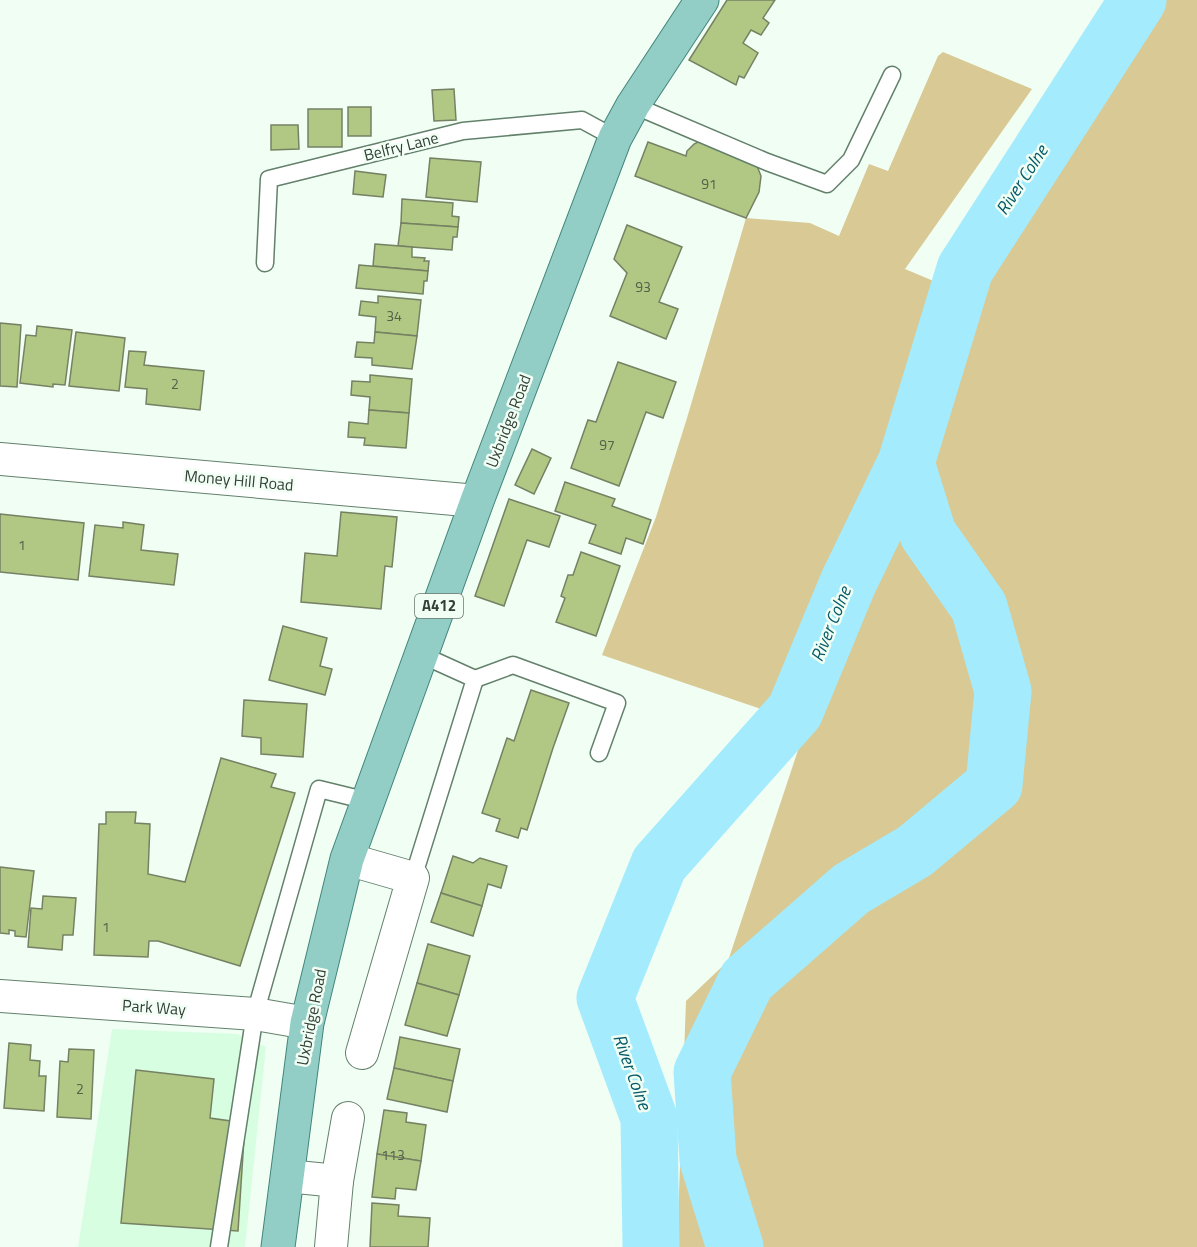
<svg xmlns="http://www.w3.org/2000/svg" width="1197" height="1247" viewBox="0 0 1197 1247" font-family="'Titillium Web',sans-serif">
<style>
.built{fill:#d7fee1}
.green{fill:#d8c995}
.lines{fill:none;stroke-linecap:round;stroke-linejoin:round}
.river{stroke:#a4ecfd;stroke-width:57}
.building{fill:#b1c884;stroke:#768163;stroke-width:1.5}
.service-casing{stroke:#63806b;stroke-width:19}
.minor-casing{stroke:#63806b;stroke-width:34}
.primary-casing{stroke:#43867b;stroke-width:35}
.service{stroke:#fff;stroke-width:16}
.minor{stroke:#fff;stroke-width:32}
.primary{stroke:#93cec6;stroke-width:33}
.labels{text-anchor:middle;stroke-width:5;stroke-linejoin:round;paint-order:stroke}
.number-label{font-size:14px;fill:#52614a}
.shield{fill:#f1fef4;stroke:#6c786f;stroke-width:1.5}
.shield-label{font-size:15px;font-weight:bold;fill:#333f36}
.street-label{font-size:16px;fill:#333f36;stroke:#f1fef4}
.water-label{font-size:18px;font-style:italic;fill:#065a69;stroke:#f1fef4}
</style>
<rect width="100%" height="100%" fill="#f1fef4"/>
<path class="built" d="M 112,1029 L 237,1034 L 266,1047 L 245,1247 L 78,1247 Z"/>
<path class="green" d="M 1118,0 L 1197,0 L 1197,1247 L 677,1247 L 686,1001 L 728,961 L 892,467 L 784,709 L 767,711 L 602,655 L 656,517 L 687,418 L 746,218 L 810,223 L 839,236 L 869,164 L 888,171 L 938,56 L 943,52 L 1032,89 L 905,269 L 950,288 L 956,270 Z"/>
<g class="lines">
<g class="river">
<path d="M 651,1247 L 649,1118 L 605,998 L 659,864 L 795,711 L 848,583 L 906,463 L 965,269 L 1138,0"/>
<path d="M 735,1247 L 708,1160 L 702,1072 L 747,980 L 851,889 L 915,851 L 994,785 L 1003,691 L 979,607 L 928,534 L 906,463"/>
</g>
</g>
<g class="building">
<path d="M 727,0 L 775,0 L 763,18 L 769,23 L 761,35 L 751,30 L 743,43 L 758,53 L 744,78 L 739,76 L 736,85 L 689,60 Z"/>
<path d="M 454,89 L 456,120 L 434,121 L 432,90 Z"/>
<rect x="348" y="107" width="23" height="29"/>
<rect x="308" y="109" width="34" height="38"/>
<path d="M 271,125 L 298,125 L 299,149 L 271,150 Z"/>
<path d="M 700,141 L 754,158 L 761,176 L 759,192 L 746,218 L 635,176 L 648,142 L 686,156 L 687,151 L 694,144 Z"/>
<path d="M 430,158 L 481,162 L 477,202 L 426,197 Z"/>
<path d="M 355,171 L 386,175 L 383,197 L 353,194 Z"/>
<path d="M 402,199 L 453,203 L 452,216 L 459,217 L 458,227 L 401,223 Z"/>
<path d="M 401,223 L 458,227 L 457,237 L 453,237 L 452,250 L 398,246 Z"/>
<path d="M 627,225 L 682,247 L 659,302 L 678,309 L 666,339 L 610,316 L 627,273 L 614,259 Z"/>
<path d="M 375,244 L 412,247 L 412,257 L 425,258 L 424,261 L 429,261 L 428,271 L 373,266 Z"/>
<path d="M 359,265 L 428,271 L 427,281 L 424,281 L 423,294 L 356,288 Z"/>
<path d="M 378,296 L 421,300 L 417,336 L 375,332 L 376,317 L 359,315 L 361,301 L 378,303 Z"/>
<path d="M 0,323 L 21,325 L 17,387 L 0,386 Z"/>
<path d="M 37,326 L 72,330 L 65,385 L 53,384 L 53,387 L 20,383 L 26,335 L 36,336 Z"/>
<path d="M 76,332 L 125,338 L 119,391 L 69,386 Z"/>
<path d="M 375,332 L 417,336 L 412,369 L 372,365 L 372,358 L 355,357 L 357,342 L 374,343 Z"/>
<path d="M 129,351 L 146,352 L 144,365 L 204,371 L 200,410 L 146,404 L 147,389 L 125,387 Z"/>
<path d="M 618,362 L 676,382 L 663,418 L 646,412 L 619,486 L 571,468 L 588,420 L 596,422 Z"/>
<path d="M 370,375 L 412,379 L 409,413 L 369,410 L 370,397 L 351,395 L 352,381 L 370,382 Z"/>
<path d="M 369,410 L 409,413 L 406,448 L 364,445 L 365,438 L 348,437 L 349,422 L 368,424 Z"/>
<path d="M 532,449 L 551,458 L 534,494 L 515,485 Z"/>
<path d="M 565,482 L 615,499 L 612,506 L 651,520 L 643,544 L 626,538 L 621,554 L 589,543 L 596,525 L 555,511 Z"/>
<path d="M 509,499 L 560,516 L 549,547 L 527,540 L 504,606 L 475,596 Z"/>
<path d="M 341,512 L 397,517 L 392,567 L 385,566 L 381,609 L 301,602 L 305,553 L 337,556 Z"/>
<path d="M 0,514 L 84,523 L 78,580 L 0,572 Z"/>
<path d="M 123,522 L 144,525 L 141,550 L 178,554 L 174,585 L 89,576 L 95,525 L 123,528 Z"/>
<path d="M 581,552 L 620,566 L 596,636 L 556,622 L 565,598 L 561,596 L 568,575 L 573,575 Z"/>
<path d="M 283,626 L 327,638 L 320,666 L 332,669 L 325,695 L 269,680 Z"/>
<path d="M 531,690 L 569,703 L 553,748 L 527,830 L 521,828 L 518,838 L 496,831 L 500,819 L 482,813 L 507,738 L 514,741 Z"/>
<path d="M 244,700 L 307,704 L 303,757 L 261,754 L 261,738 L 242,736 Z"/>
<path d="M 221,758 L 276,774 L 271,787 L 295,793 L 240,966 L 158,941 L 149,941 L 148,957 L 94,955 L 99,824 L 106,824 L 106,812 L 136,812 L 135,823 L 150,824 L 148,874 L 185,882 Z"/>
<path d="M 453,856 L 473,863 L 480,858 L 507,866 L 501,888 L 488,884 L 482,906 L 441,893 Z"/>
<path d="M 0,867 L 34,871 L 26,937 L 15,936 L 15,931 L 9,930 L 9,934 L 0,933 Z"/>
<path d="M 441,893 L 482,906 L 473,936 L 431,922 Z"/>
<path d="M 43,896 L 76,898 L 73,935 L 63,935 L 62,950 L 28,947 L 31,908 L 42,909 Z"/>
<path d="M 428,944 L 470,956 L 459,995 L 417,983 Z"/>
<path d="M 417,983 L 459,995 L 447,1036 L 405,1025 Z"/>
<path d="M 400,1037 L 460,1049 L 453,1081 L 394,1068 Z"/>
<path d="M 9,1043 L 31,1045 L 30,1060 L 40,1061 L 39,1076 L 46,1076 L 44,1111 L 4,1108 Z"/>
<path d="M 69,1049 L 94,1050 L 91,1119 L 57,1117 L 60,1061 L 68,1062 Z"/>
<path d="M 394,1068 L 453,1081 L 447,1112 L 387,1099 Z"/>
<path d="M 136,1070 L 214,1079 L 210,1118 L 245,1123 L 238,1231 L 121,1223 Z"/>
<path d="M 384,1110 L 407,1113 L 406,1122 L 426,1125 L 421,1161 L 377,1154 Z"/>
<path d="M 377,1154 L 421,1161 L 416,1190 L 396,1188 L 395,1199 L 372,1197 Z"/>
<path d="M 372,1203 L 399,1205 L 398,1216 L 430,1218 L 428,1247 L 370,1247 Z"/>
</g>
<g class="lines">
<g class="service-casing">
<g id="service">
<path d="M 633,105 L 767,162 L 827,184 L 851,160 L 892,75"/>
<path d="M 265,263 L 269,179 L 463,131 L 582,120 L 615,138"/>
<path d="M 475,679 L 513,665 L 617,703 L 599,753"/>
<path d="M 413,878 L 475,679 L 422,655"/>
<path d="M 219,1247 L 255,1014 L 319,789 L 368,801"/>
</g>
</g>
<g class="minor-casing">
<g id="minor">
<path d="M 0,459 L 477,501"/>
<path d="M 347,859 L 413,878 L 362,1053"/>
<path d="M 0,996 L 255,1014 L 307,1023"/>
<path d="M 287,1176 L 337,1181 L 331,1247"/>
<path d="M 337,1181 L 348,1118"/>
</g>
</g>
<g class="primary-casing">
<path id="primary" d="M 278,1247 L 307,1023 L 347,859 L 477,501 L 615,138 L 633,105 L 702,0"/>
</g>
<use href="#service" class="service"/>
<use href="#minor" class="minor"/>
<use href="#primary" class="primary"/>
</g>
<g class="labels">
<g class="number-label">
<text x="709" y="189">91</text>
<text x="643" y="292">93</text>
<text x="394" y="321">34</text>
<text x="175" y="389">2</text>
<text x="607" y="450">97</text>
<text x="22" y="550">1</text>
<text x="106" y="932">1</text>
<text x="80" y="1094">2</text>
<text x="393" y="1160">113</text>
</g>
<rect class="shield" x="415" y="594" width="48" height="24" rx="4.5"/>
<g class="shield-label">
<text x="439" y="611">A412</text>
</g>
<g class="street-label">
<text transform="translate(401 146) rotate(-14)" y="6">Belfry Lane</text>
<text transform="translate(508 421) rotate(-69)" y="6">Uxbridge Road</text>
<text transform="translate(239 480) rotate(5)" y="6">Money Hill Road</text>
<text transform="translate(154 1007) rotate(4)" y="6">Park Way</text>
<text transform="translate(311 1017) rotate(-79)" y="6">Uxbridge Road</text>
</g>
<g class="water-label">
<text transform="translate(1022 180) rotate(-57)" y="6">River Colne</text>
<text transform="translate(831 624) rotate(-68)" y="6">River Colne</text>
<text transform="translate(632 1072) rotate(70)" y="6">River Colne</text>
</g>
</g>
</svg>
